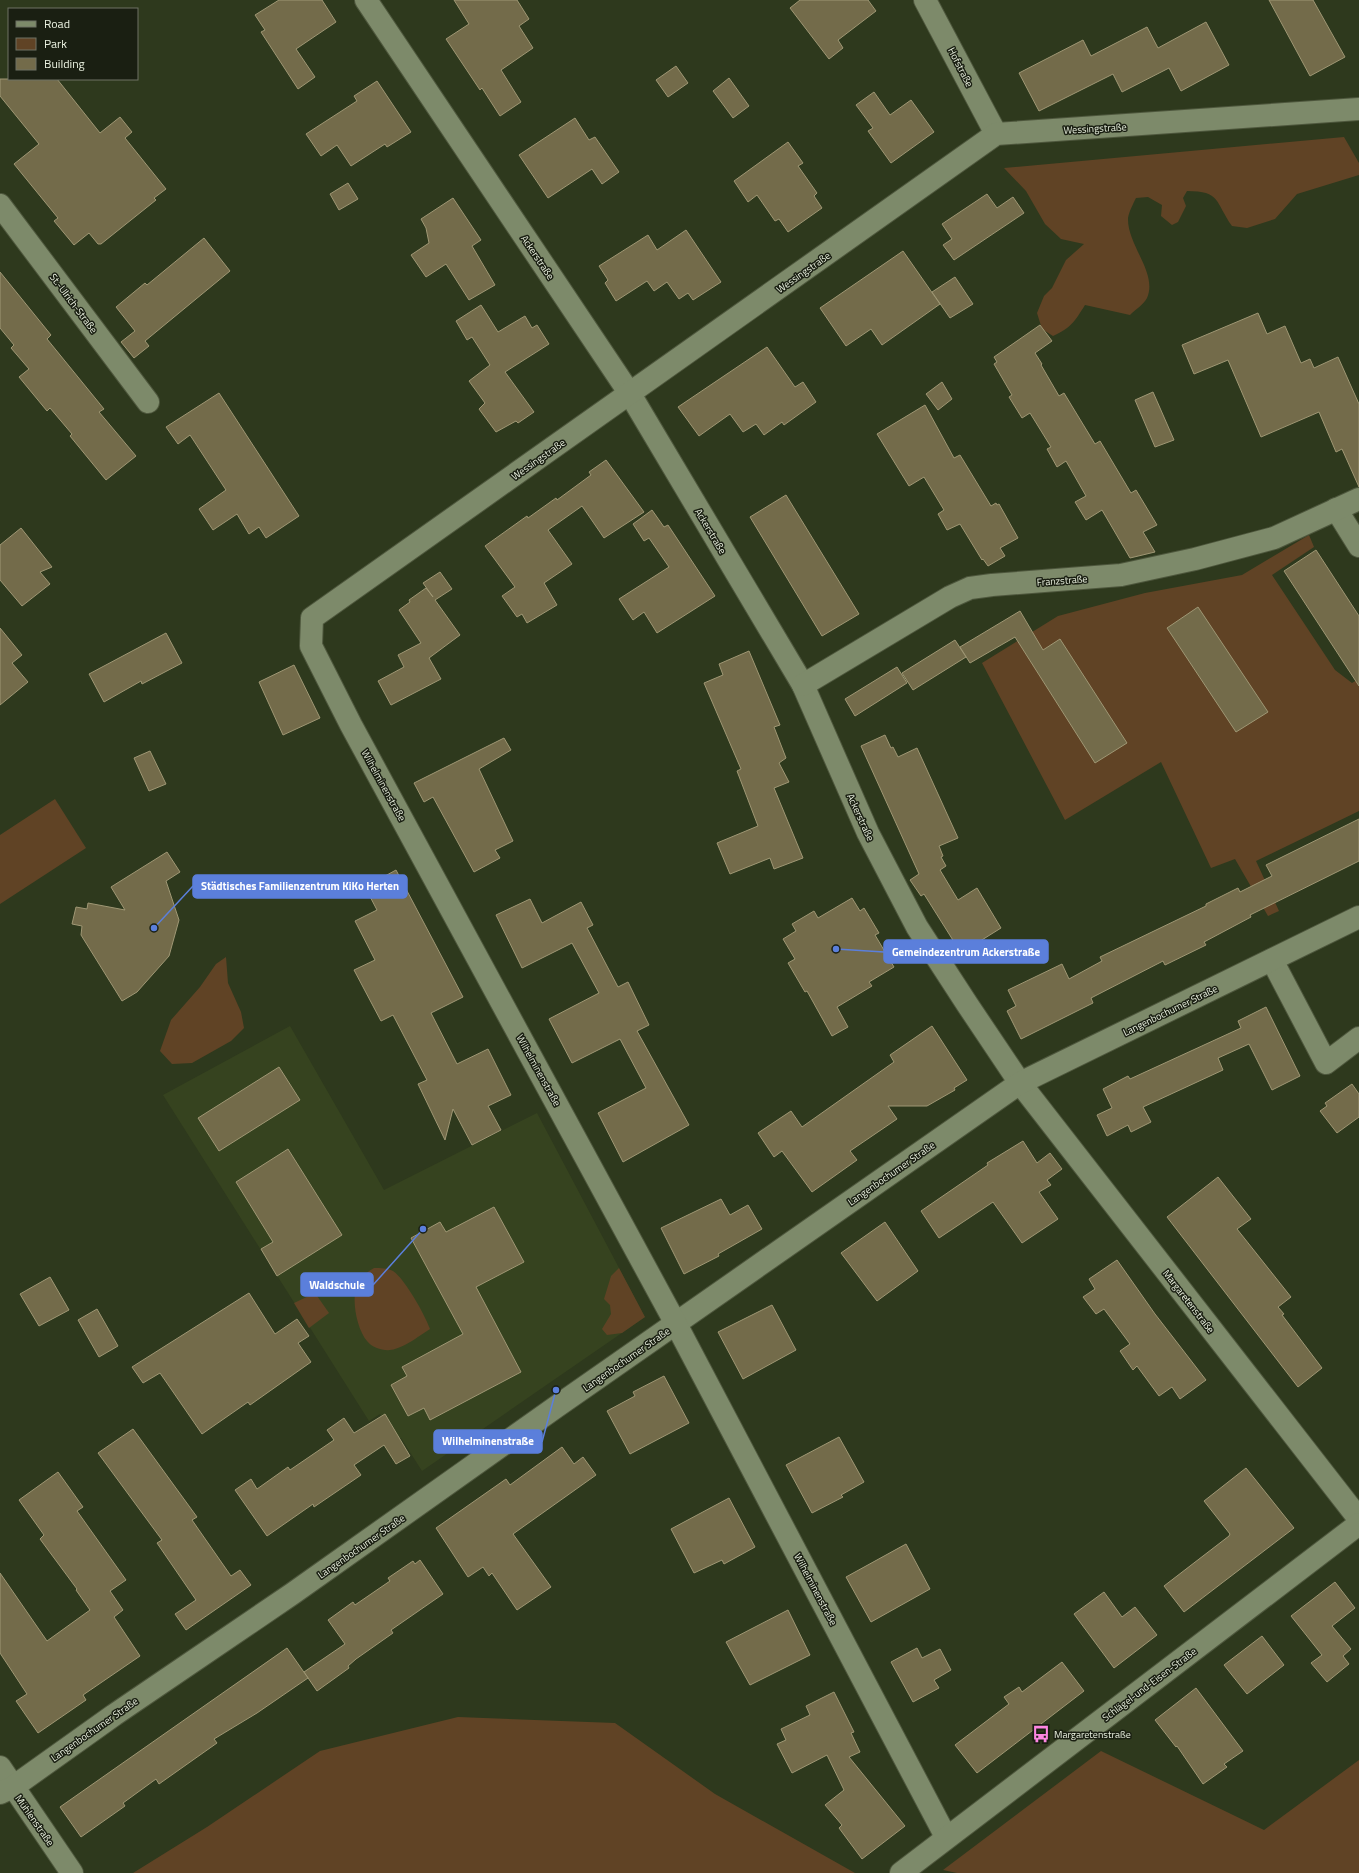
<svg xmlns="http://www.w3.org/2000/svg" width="1359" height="1873" viewBox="0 0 1359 1873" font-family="'Titillium Web',sans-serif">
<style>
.built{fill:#36431f}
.green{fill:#604325}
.building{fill:#736b4a;stroke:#9f9774}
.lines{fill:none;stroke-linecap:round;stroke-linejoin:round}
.minor-casing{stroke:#4e573d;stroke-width:24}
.tertiary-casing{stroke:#4e573d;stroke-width:24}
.minor{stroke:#7d8a6a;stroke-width:22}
.tertiary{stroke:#7d8a6a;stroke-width:22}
.labels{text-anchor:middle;stroke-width:3;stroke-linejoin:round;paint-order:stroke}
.street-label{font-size:10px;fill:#ebf2e1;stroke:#1a1f12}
.poi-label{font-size:10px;fill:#ebf2e1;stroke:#1a1f12;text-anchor:start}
.leader{fill:none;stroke:#5b7fdb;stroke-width:1.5}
.callout-dot{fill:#5b7fdb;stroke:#1a1f12;stroke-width:1.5}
.callout{fill:#5b7fdb;stroke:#5b7fdb;stroke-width:1.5}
.callout-label{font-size:11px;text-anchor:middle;font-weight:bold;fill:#fff}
</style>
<rect width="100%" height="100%" fill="#2e391d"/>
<path class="built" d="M 290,1026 L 384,1190 L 537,1113 L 645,1317 L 422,1471 L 401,1438 L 397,1440 L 380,1414 L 369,1421 L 163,1095 Z"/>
<g class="green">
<path d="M 1344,137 L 1359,163 L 1359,175 L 1297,194 L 1275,219 L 1247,228 L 1232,226 C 1215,202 1221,191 1187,191 L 1183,198 L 1186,206 L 1178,222 L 1172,225 L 1161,216 L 1162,205 L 1148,197 L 1136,198 C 1133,204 1129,212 1128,218 C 1127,245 1158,273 1147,298 C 1144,304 1135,310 1130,315 L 1085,305 C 1075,321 1071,328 1053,336 L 1042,329 L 1037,313 L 1044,296 L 1052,288 L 1066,260 L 1084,244 L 1061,239 L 1045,224 L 1026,191 L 1004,168 Z"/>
<path d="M 1309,535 L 1314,547 L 1272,575 L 1335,670 L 1352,683 L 1359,679 L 1359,811 L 1256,861 L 1279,911 L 1268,916 L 1235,859 L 1211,868 L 1161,762 L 1065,820 L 982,663 L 1058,616 L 1145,593 L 1242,575 Z"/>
<path d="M 55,799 L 86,848 L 0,904 L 0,835 Z"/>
<path d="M 226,957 L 228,983 L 241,1012 L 244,1028 L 231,1041 L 192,1063 L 172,1064 L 160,1051 L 171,1020 L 200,987 L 216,964 Z"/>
<path d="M 374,1268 C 381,1268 387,1268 393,1271 C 405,1279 425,1315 430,1329 C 419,1336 408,1345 395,1349 C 387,1352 373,1349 367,1341 C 357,1329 351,1300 357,1285 C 360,1277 367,1272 374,1268 Z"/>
<path d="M 619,1268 L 645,1317 L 622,1333 L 607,1335 L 602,1329 L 611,1314 L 610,1305 L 604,1299 L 611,1276 Z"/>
<path d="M 315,1293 L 329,1313 L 309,1328 L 294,1303 Z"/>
<path d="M 458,1717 L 615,1723 L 715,1794 L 855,1873 L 133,1873 L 207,1827 L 320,1751 Z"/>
<path d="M 1101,1751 L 1264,1830 L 1359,1760 L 1359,1873 L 957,1873 L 943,1870 Z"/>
</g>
<g class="building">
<path d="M 279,0 L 322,0 L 336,22 L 296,49 L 315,77 L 298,89 L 261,32 L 265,30 L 255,15 Z"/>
<path d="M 454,0 L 517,0 L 529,19 L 519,26 L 533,48 L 501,70 L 521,102 L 500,116 L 482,88 L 480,90 L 446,39 L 469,24 Z"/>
<path d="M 800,0 L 868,0 L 876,11 L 838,40 L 843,48 L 829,59 L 790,8 Z"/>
<path d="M 1269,0 L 1313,0 L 1345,57 L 1310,76 Z"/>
<path d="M 1206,22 L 1229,65 L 1181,91 L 1169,68 L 1122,92 L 1113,74 L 1039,111 L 1019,73 L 1083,40 L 1091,56 L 1147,27 L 1158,48 Z"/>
<path d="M 676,66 L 688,83 L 668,97 L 656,80 Z"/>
<path d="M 729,78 L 749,106 L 733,118 L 713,91 Z"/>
<path d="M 0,79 L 57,79 L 100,133 L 120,117 L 132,132 L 125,138 L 166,189 L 154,198 L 156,200 L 101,244 L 98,244 L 89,233 L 74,245 L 54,221 L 58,218 L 14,164 L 39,144 L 0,96 Z"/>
<path d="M 377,81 L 411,132 L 387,147 L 385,144 L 351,166 L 337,145 L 321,156 L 306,134 L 357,101 L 354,96 Z"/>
<path d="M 874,92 L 890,115 L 911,100 L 934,132 L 891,163 L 868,131 L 873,128 L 856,105 Z"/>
<path d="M 575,118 L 589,140 L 595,137 L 619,172 L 602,184 L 592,169 L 548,198 L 519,155 Z"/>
<path d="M 788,142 L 803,163 L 798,166 L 817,193 L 814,196 L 822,208 L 788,232 L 779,219 L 775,221 L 757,195 L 748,202 L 734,181 Z"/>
<path d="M 348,183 L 358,199 L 339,210 L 330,194 Z"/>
<path d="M 987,194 L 997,208 L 1013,197 L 1024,213 L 954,260 L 943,245 L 952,239 L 942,224 Z"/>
<path d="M 453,198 L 481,240 L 472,246 L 495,285 L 469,300 L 446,264 L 426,277 L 411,255 L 429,243 L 426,228 L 421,219 Z"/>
<path d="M 686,230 L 721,282 L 693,300 L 688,293 L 679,299 L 667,282 L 654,291 L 647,281 L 616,301 L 605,283 L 608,280 L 599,266 L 648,235 L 657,250 Z"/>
<path d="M 204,238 L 230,271 L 145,341 L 149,346 L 134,358 L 121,342 L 135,331 L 116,307 L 145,283 L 147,285 Z"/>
<path d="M 903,251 L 940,304 L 882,345 L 871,329 L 846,346 L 820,308 Z"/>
<path d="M 0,272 L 51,335 L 47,339 L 104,409 L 99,412 L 136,456 L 106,480 L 70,436 L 72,434 L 50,408 L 47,411 L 19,377 L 29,369 L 11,348 L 14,345 L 0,328 Z"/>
<path d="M 955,277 L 973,304 L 950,318 L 932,292 Z"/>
<path d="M 481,305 L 498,332 L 525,316 L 532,328 L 537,325 L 549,344 L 505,372 L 534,412 L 518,423 L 516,421 L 496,432 L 479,409 L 485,403 L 469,381 L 490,365 L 472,337 L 467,340 L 456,321 Z"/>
<path d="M 1258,313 L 1267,334 L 1285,326 L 1301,363 L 1310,359 L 1314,368 L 1338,357 L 1359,404 L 1359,487 L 1342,449 L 1336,452 L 1319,412 L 1261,437 L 1228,360 L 1194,374 L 1182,345 Z"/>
<path d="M 1040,325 L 1052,341 L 1035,353 L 1042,364 L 1041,365 L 1059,396 L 1064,393 L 1095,444 L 1100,441 L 1131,493 L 1136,490 L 1157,525 L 1143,532 L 1155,552 L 1130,558 L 1102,510 L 1086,520 L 1075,502 L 1086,496 L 1066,461 L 1057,467 L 1047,449 L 1051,447 L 1030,413 L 1022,418 L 1009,397 L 1012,395 L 994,364 L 997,362 L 994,357 Z"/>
<path d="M 767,347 L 795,387 L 803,382 L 816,402 L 784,425 L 782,422 L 764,435 L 756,424 L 743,432 L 730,414 L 699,436 L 678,407 Z"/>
<path d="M 942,382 L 952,399 L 938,410 L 926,394 Z"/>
<path d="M 1153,392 L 1174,440 L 1155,447 L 1135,400 Z"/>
<path d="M 219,393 L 299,516 L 266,538 L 259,527 L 249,534 L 237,514 L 213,530 L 199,509 L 226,490 L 190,435 L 178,444 L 166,427 Z"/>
<path d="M 925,405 L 954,458 L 960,455 L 991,506 L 996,503 L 997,505 L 999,504 L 1018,538 L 1000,548 L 1005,556 L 988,566 L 983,559 L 982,560 L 960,524 L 947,530 L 938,514 L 944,510 L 924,477 L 909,486 L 877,434 Z"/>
<path d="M 606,460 L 644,512 L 604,538 L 582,506 L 548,530 L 572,564 L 544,583 L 557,605 L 527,623 L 522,614 L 517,617 L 502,596 L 515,587 L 485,546 L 527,516 L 528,518 L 556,498 L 557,500 L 591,475 L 589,472 Z"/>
<path d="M 786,495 L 859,614 L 822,636 L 750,517 Z"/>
<path d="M 652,510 L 664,527 L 668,525 L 715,596 L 657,633 L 644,612 L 633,620 L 619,599 L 669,567 L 649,538 L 644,541 L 633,524 Z"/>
<path d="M 21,528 L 52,567 L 40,572 L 50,584 L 22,606 L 0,580 L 0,545 Z"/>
<path d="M 1316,550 L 1359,616 L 1359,686 L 1284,571 Z"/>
<path d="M 440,572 L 452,589 L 435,600 L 460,635 L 429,658 L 441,679 L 391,705 L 378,681 L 404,667 L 398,655 L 421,643 L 399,610 L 410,602 L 409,600 L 426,588 L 433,597 L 423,583 Z"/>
<path d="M 1198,607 L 1268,712 L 1236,732 L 1167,628 Z"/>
<path d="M 1020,611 L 1043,650 L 1060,639 L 1127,743 L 1095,763 L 1015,637 L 970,663 L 960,647 Z"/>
<path d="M 0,628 L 22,655 L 12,663 L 28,682 L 0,705 Z"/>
<path d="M 166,633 L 182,663 L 142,684 L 141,681 L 104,702 L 89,674 Z"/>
<path d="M 955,640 L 966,657 L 913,690 L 902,673 Z"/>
<path d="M 749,651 L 780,725 L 774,727 L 786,758 L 779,763 L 789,782 L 774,788 L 803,858 L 774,869 L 770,858 L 730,874 L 717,843 L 758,826 L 737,771 L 741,769 L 704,683 L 723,675 L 719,664 Z"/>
<path d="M 294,665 L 320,718 L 283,735 L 259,682 Z"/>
<path d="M 897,667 L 907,683 L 855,716 L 845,699 Z"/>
<path d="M 885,735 L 891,748 L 893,747 L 898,757 L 917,748 L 958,838 L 939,846 L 943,856 L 941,857 L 946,866 L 940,870 L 958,900 L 977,888 L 1001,928 L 961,953 L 924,894 L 921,896 L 910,880 L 919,874 L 861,746 Z"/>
<path d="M 504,738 L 511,750 L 479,769 L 513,841 L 495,850 L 500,858 L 474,872 L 433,797 L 424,802 L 414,783 Z"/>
<path d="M 150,751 L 166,784 L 149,791 L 134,758 Z"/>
<path d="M 1359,819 L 1359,861 L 1250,915 L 1251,917 L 1204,942 L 1206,945 L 1165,965 L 1163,961 L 1091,998 L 1093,1003 L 1021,1039 L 1007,1011 L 1016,1006 L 1008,990 L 1062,964 L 1069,979 L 1102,961 L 1100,957 L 1206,906 L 1206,904 L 1238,888 L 1240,892 L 1272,876 L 1266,865 Z"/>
<path d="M 167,852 L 180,872 L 166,881 L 179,920 L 169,956 L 137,992 L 122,1001 L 81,935 L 82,926 L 72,924 L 76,907 L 87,909 L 88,903 L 125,910 L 111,887 Z"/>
<path d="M 396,870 L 463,997 L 431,1013 L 457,1064 L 488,1049 L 511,1095 L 488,1106 L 501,1130 L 472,1145 L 453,1109 L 445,1140 L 418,1084 L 427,1080 L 393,1015 L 381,1021 L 354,970 L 375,960 L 355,921 L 377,910 L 365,887 Z"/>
<path d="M 852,898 L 860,911 L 864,908 L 879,933 L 875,935 L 894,967 L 869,982 L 872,986 L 837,1007 L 848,1027 L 832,1036 L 807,991 L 805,992 L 788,963 L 795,959 L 783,939 L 796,931 L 792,924 L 814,911 L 818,918 Z"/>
<path d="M 530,899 L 542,923 L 581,902 L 593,925 L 587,928 L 618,987 L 628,982 L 649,1025 L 637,1031 L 689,1125 L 623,1162 L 598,1113 L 646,1088 L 620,1039 L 572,1063 L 549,1019 L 599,993 L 572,943 L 522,968 L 496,915 Z"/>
<path d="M 1266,1007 L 1300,1076 L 1272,1090 L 1249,1044 L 1218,1058 L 1223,1070 L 1143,1107 L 1151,1122 L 1131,1132 L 1128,1125 L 1107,1136 L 1097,1115 L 1112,1108 L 1103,1089 L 1128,1076 L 1130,1079 L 1241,1028 L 1238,1021 Z"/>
<path d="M 932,1026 L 967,1080 L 954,1088 L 955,1090 L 927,1106 L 888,1106 L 897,1119 L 850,1151 L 857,1160 L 812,1192 L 782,1151 L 774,1157 L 758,1133 L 791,1111 L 802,1127 L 894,1062 L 890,1055 Z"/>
<path d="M 279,1067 L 300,1100 L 219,1151 L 198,1118 Z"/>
<path d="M 1352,1084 L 1359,1094 L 1359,1117 L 1337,1133 L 1320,1111 L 1327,1106 L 1325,1103 Z"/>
<path d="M 1023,1141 L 1037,1163 L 1050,1153 L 1062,1169 L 1047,1180 L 1051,1185 L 1039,1192 L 1058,1219 L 1022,1243 L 993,1202 L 939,1238 L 921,1211 L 988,1165 L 987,1163 Z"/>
<path d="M 288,1149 L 342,1235 L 277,1276 L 261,1249 L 273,1242 L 236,1182 Z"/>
<path d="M 1218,1177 L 1251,1219 L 1237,1229 L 1291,1297 L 1278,1307 L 1284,1314 L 1282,1315 L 1322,1368 L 1298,1387 L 1167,1217 Z"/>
<path d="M 721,1199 L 730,1215 L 748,1205 L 762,1229 L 718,1254 L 719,1256 L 684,1274 L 661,1228 Z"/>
<path d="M 494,1207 L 524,1262 L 476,1287 L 521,1372 L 430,1420 L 424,1408 L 408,1416 L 391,1385 L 407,1376 L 402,1367 L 463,1334 L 411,1238 L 440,1222 L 446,1232 Z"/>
<path d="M 885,1222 L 918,1271 L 877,1301 L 841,1253 Z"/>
<path d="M 1117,1260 L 1155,1314 L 1206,1380 L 1180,1399 L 1172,1387 L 1159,1396 L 1137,1366 L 1133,1370 L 1120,1351 L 1130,1344 L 1104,1309 L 1096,1314 L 1083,1297 L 1095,1289 L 1089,1279 Z"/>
<path d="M 50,1277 L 69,1310 L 39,1326 L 20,1294 Z"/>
<path d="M 249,1293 L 275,1334 L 297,1319 L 309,1336 L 298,1343 L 311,1362 L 250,1405 L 248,1402 L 202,1434 L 160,1373 L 143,1383 L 132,1367 Z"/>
<path d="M 772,1305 L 796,1350 L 743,1379 L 718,1332 Z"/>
<path d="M 97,1309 L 118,1346 L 99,1357 L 78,1320 Z"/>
<path d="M 664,1376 L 689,1423 L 630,1454 L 607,1411 L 635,1396 L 633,1392 Z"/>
<path d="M 385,1414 L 410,1456 L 396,1464 L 384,1445 L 354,1465 L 361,1475 L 314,1507 L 313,1504 L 267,1536 L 235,1490 L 251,1479 L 257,1489 L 288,1467 L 290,1470 L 334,1440 L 327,1430 L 344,1418 L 354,1433 Z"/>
<path d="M 133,1429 L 197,1517 L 192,1520 L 231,1576 L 240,1570 L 251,1585 L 186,1630 L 175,1614 L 196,1600 L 157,1543 L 162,1540 L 98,1453 Z"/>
<path d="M 839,1437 L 864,1482 L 841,1495 L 843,1497 L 812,1513 L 786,1465 Z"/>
<path d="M 562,1447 L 574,1464 L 583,1457 L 596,1475 L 513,1534 L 551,1587 L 517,1610 L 492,1573 L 489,1576 L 483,1567 L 468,1577 L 436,1528 L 506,1479 L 510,1485 Z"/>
<path d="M 1246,1468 L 1294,1528 L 1184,1612 L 1164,1586 L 1229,1536 L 1230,1534 L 1204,1501 Z"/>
<path d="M 58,1472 L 83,1507 L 77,1511 L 126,1580 L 110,1591 L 123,1610 L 114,1617 L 140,1656 L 83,1695 L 86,1700 L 38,1733 L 16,1701 L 27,1694 L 0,1653 L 0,1573 L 47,1641 L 90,1610 L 76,1590 L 77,1589 L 40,1539 L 44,1535 L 19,1500 Z"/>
<path d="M 729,1498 L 755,1547 L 724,1564 L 722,1560 L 694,1573 L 671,1529 Z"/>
<path d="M 906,1544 L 930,1589 L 871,1622 L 846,1577 Z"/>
<path d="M 420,1560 L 443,1594 L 391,1630 L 393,1633 L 356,1659 L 348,1666 L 349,1668 L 317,1691 L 304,1672 L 345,1644 L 328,1620 L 353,1602 L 355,1605 L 390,1581 L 388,1578 L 413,1561 L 415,1564 Z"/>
<path d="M 1335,1582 L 1355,1608 L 1332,1626 L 1351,1649 L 1343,1656 L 1349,1664 L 1327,1682 L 1311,1663 L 1322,1655 L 1291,1616 Z"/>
<path d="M 1104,1592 L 1122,1617 L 1135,1607 L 1157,1635 L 1114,1668 L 1074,1614 Z"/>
<path d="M 788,1610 L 810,1655 L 750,1685 L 726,1642 Z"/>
<path d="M 1262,1636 L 1284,1665 L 1247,1694 L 1224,1665 Z"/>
<path d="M 287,1648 L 308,1678 L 257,1713 L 214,1739 L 217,1743 L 159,1784 L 156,1779 L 123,1803 L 125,1806 L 81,1837 L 60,1807 Z"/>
<path d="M 917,1648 L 922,1658 L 940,1649 L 951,1670 L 934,1680 L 939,1688 L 913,1702 L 891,1662 Z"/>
<path d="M 1062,1662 L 1084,1691 L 977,1773 L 955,1745 L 1009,1704 L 1004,1697 L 1019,1687 L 1022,1692 Z"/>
<path d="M 1196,1688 L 1243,1751 L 1224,1764 L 1227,1767 L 1203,1784 L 1177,1746 L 1176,1747 L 1155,1720 Z"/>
<path d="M 834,1692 L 854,1732 L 851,1733 L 860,1752 L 849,1757 L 905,1826 L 862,1859 L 839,1828 L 842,1825 L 825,1805 L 844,1790 L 827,1755 L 792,1773 L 777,1744 L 786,1740 L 781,1729 L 810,1715 L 806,1706 Z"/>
</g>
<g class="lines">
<g class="minor-casing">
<g id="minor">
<path d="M 366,0 L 630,394 L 803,685 L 868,833 L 917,927 L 967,1004 L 1020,1083 L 1359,1519"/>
<path d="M 925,0 L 996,134"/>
<path d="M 0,205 L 148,402"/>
<path d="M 1336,509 L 1359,546"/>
<path d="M 803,685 L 950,597 L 970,588 L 992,585 L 1121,575 L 1195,559 L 1274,538 L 1359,499"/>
<path d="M 1272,960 L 1326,1063 L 1359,1038"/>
<path d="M 0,1767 L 72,1873"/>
<path d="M 0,1793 L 13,1787 L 114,1715 L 292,1594 L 556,1407 L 1020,1083 L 1359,917"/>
<path d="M 946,1837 L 676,1324 L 351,725 L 311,646 L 312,618 L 996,134 L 1359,109"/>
</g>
</g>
<g class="tertiary-casing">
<path id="tertiary" d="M 901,1873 L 1359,1524"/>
</g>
<use href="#minor" class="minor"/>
<use href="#tertiary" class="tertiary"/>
</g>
<defs>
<g id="bus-bare" transform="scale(1.38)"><path d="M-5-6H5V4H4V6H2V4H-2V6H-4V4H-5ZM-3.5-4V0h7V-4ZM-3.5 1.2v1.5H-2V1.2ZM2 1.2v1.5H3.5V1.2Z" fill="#fd86e1" stroke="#1a1f12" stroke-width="2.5" paint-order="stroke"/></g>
</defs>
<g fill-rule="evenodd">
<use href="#bus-bare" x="1041" y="1734"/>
</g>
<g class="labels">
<g class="street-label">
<text transform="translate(961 67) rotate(63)" y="4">Hofstraße</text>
<text transform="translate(1095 128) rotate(-3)" y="4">Wessingstraße</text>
<text transform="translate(538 257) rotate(56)" y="4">Ackerstraße</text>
<text transform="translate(803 272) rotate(-35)" y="4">Wessingstraße</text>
<text transform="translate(74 303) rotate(53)" y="4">St.-Ulrich-Straße</text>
<text transform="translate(538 459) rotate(-35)" y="4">Wessingstraße</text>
<text transform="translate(711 531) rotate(59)" y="4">Ackerstraße</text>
<text transform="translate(1062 580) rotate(-4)" y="4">Franzstraße</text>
<text transform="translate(384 785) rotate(61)" y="4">Wilhelminenstraße</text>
<text transform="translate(861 817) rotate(65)" y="4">Ackerstraße</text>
<text transform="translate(1170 1010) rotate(-26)" y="4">Langenbochumer Straße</text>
<text transform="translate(539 1070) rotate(61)" y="4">Wilhelminenstraße</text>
<text transform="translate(891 1173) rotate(-35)" y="4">Langenbochumer Straße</text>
<text transform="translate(1189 1301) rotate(52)" y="4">Margaretenstraße</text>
<text transform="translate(626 1359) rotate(-35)" y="4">Langenbochumer Straße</text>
<text transform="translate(361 1546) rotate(-35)" y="4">Langenbochumer Straße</text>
<text transform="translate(816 1589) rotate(62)" y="4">Wilhelminenstraße</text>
<text transform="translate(1149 1684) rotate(-37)" y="4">Schlägel-und-Eisen-Straße</text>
<text transform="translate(94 1729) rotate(-35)" y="4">Langenbochumer Straße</text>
<text transform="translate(35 1820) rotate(55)" y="4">Mühlenstraße</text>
</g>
<g class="poi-label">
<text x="1054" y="1738">Margaretenstraße</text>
</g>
</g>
<path class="leader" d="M154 928L193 886M836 949L884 952M423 1229L373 1285M556 1390L542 1442"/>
<g class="callout-dot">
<circle cx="154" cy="928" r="4"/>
<circle cx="836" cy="949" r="4"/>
<circle cx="423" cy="1229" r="4"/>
<circle cx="556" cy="1390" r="4"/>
</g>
<g class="callout">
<rect x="193" y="875" width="214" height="23" rx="4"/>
<rect x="884" y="940" width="164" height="23" rx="4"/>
<rect x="301" y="1273" width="72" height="23" rx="4"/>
<rect x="434" y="1430" width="108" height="23" rx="4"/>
</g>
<g class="callout-label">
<text x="300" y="890">Städtisches Familienzentrum KiKo Herten</text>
<text x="966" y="956">Gemeindezentrum Ackerstraße</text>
<text x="337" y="1289">Waldschule</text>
<text x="488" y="1445">Wilhelminenstraße</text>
</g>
<rect x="8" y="8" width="130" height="72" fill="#1a1f12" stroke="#6e7365"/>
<rect x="16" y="21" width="20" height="6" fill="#7d8a6a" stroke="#6e7365"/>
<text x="44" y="28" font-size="12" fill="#ebf2e1">Road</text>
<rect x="16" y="38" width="20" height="12" fill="#604325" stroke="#6e7365"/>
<text x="44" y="48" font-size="12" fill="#ebf2e1">Park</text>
<rect x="16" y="58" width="20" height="12" fill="#736b4a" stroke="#6e7365"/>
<text x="44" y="68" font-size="12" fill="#ebf2e1">Building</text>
</svg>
